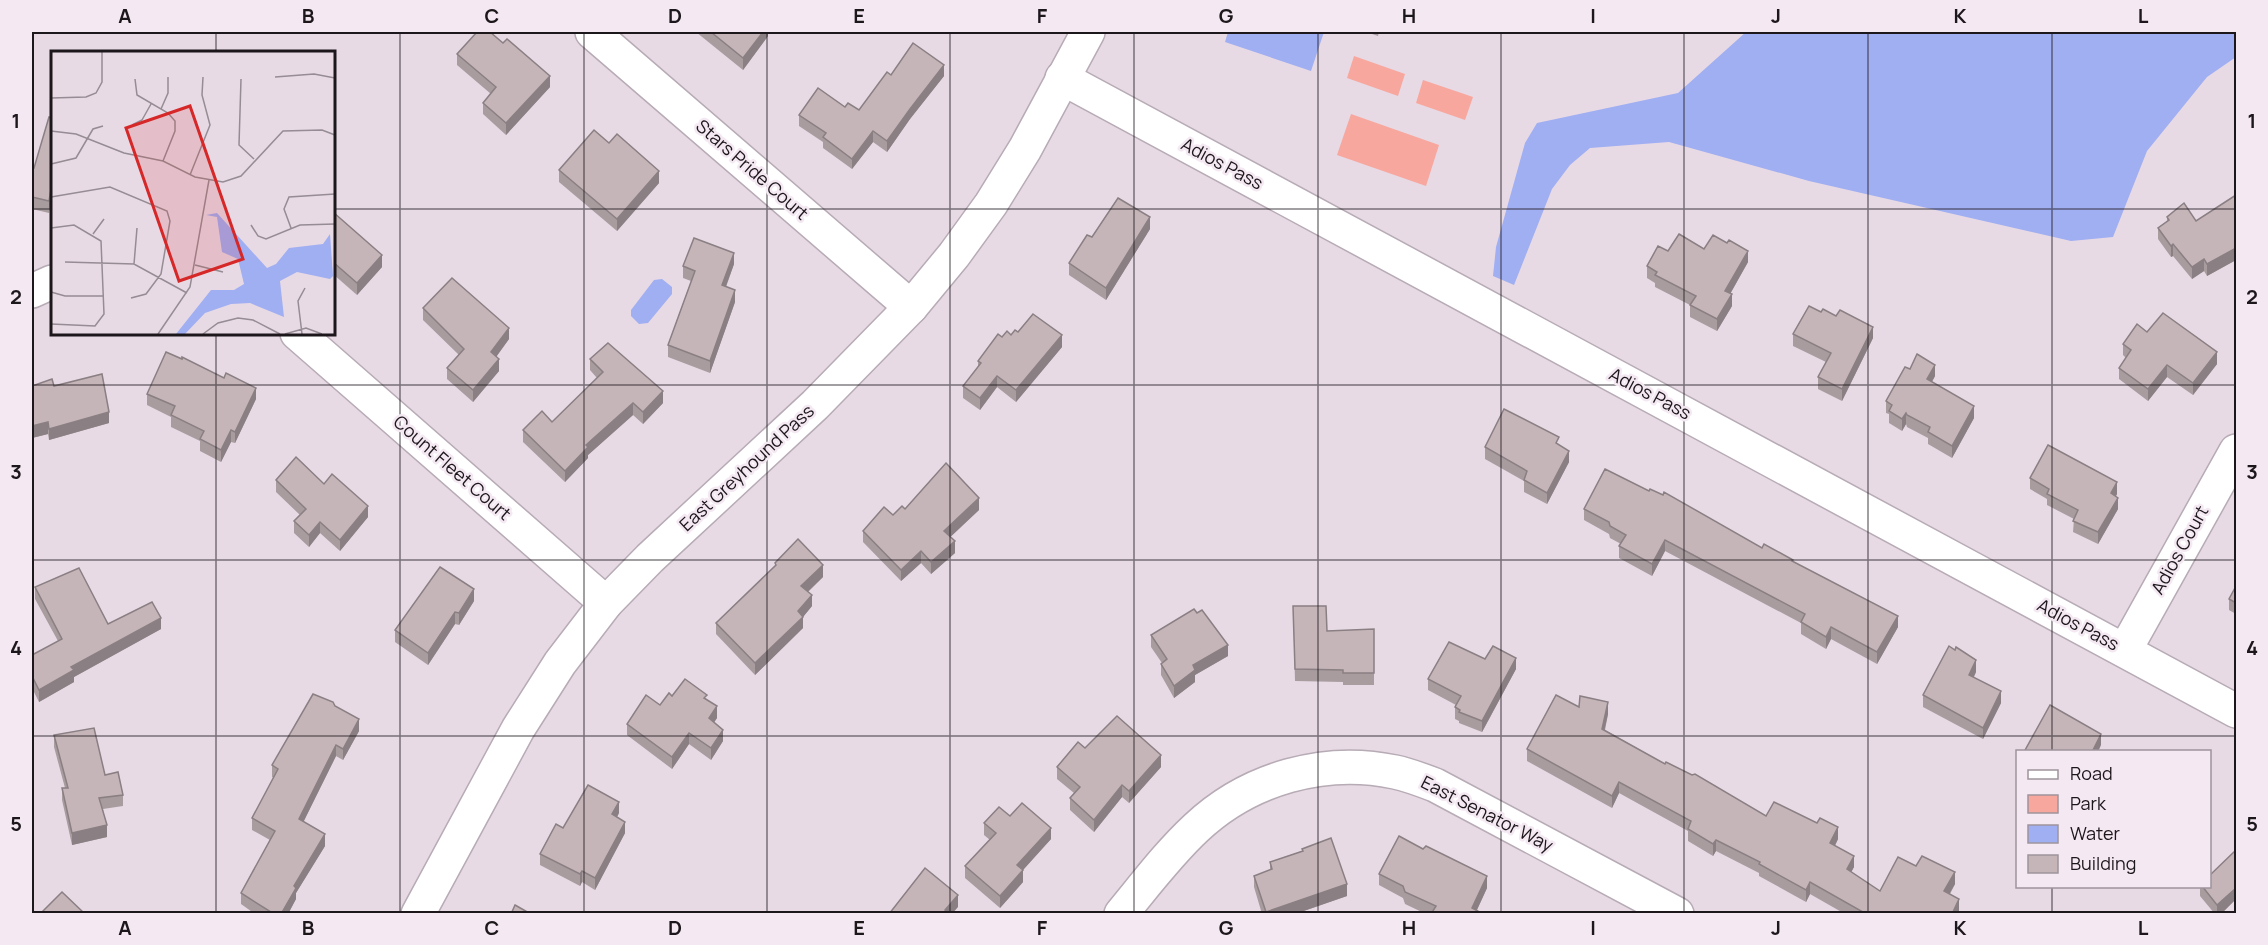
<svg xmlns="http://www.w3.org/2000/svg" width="2268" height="945" viewBox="0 0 2268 945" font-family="Manrope,sans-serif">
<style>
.green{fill:#f7a79d}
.water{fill:#a0aef2}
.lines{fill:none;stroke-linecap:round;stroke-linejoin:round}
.minor-casing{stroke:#b7abb5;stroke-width:36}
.minor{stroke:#fff;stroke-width:33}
.wall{fill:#a99c9f}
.shaded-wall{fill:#8a7f82}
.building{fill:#c5b5b9;stroke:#8a7f82;stroke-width:1.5}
.grid{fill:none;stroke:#1c171b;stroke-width:1.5;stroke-opacity:0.55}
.labels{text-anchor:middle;stroke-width:5;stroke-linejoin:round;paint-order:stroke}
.street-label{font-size:18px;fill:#1c171b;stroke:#f4e8f2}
.inset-road{fill:none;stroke:#968c94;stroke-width:1.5}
.view{fill:#d62828;fill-opacity:0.15;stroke:#d62828;stroke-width:3}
.inset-edge{fill:none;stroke:#1c171b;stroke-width:3}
.neatline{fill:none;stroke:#1c171b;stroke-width:2}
.grid-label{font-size:20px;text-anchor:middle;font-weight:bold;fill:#1c171b}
</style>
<rect width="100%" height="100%" fill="#e7dae5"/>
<g class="green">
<path d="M 1354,56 L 1405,74 L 1398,96 L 1347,78 Z"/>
<path d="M 1423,80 L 1473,97 L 1465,120 L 1416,103 Z"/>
<path d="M 1351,114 L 1439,145 L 1426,186 L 1337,155 Z"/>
</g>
<g class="water">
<path d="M 1228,32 L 1324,32 L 1311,71 L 1225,42 Z"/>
<path d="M 1746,32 L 2236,32 L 2236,57 L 2207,77 L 2147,151 L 2113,237 L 2071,241 L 1809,181 L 1669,142 L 1590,148 L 1570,165 L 1552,189 L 1514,285 L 1493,276 L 1496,247 L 1525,143 L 1537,123 L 1678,93 Z"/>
<path d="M 662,279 L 672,287 L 672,294 L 648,323 L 639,324 L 631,316 L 631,310 L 654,280 Z"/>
</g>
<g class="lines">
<g class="minor-casing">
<g id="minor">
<path d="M 592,32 L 911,307"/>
<path d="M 1062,78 L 2236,711"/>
<path d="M 32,291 L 52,282"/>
<path d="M 297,333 L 606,603"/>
<path d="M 2125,650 L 2236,451"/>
<path d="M 418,914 L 518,729 L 560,663 L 606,603 L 650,558 L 815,405 L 911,307 L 954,255 L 991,204 L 1025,149 L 1088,32"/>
<path d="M 1121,914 C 1145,885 1169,853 1196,828 C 1249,778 1325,757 1395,772 C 1409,775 1422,780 1435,785 L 1677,914"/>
</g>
</g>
<use href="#minor" class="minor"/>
</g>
<g class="wall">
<path d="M 696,32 L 768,32 L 768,36 L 743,70 Z"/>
<path d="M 1366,32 L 1379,32 L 1378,36 Z"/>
<path d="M 457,54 L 550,87 L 506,135 L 483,114 L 483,103 L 491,94 L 457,65 Z"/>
<path d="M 891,75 L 944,76 L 910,119 L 887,152 L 873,142 L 852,169 L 823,148 L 823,142 L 799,126 L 799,115 L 859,110 Z"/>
<path d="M 52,118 L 49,213 L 32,209 L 32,167 L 34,168 Z"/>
<path d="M 609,143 L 659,183 L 617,231 L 559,182 L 559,170 Z"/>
<path d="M 2236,195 L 2236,260 L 2207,276 L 2204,271 L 2192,279 L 2173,256 L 2171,257 L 2158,239 L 2158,228 L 2167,221 L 2167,217 L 2196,221 Z"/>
<path d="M 333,212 L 382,267 L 357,295 L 333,274 Z"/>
<path d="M 1150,229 L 1106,300 L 1069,275 L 1069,263 L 1092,237 Z"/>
<path d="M 1704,249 L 1748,262 L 1730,294 L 1732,306 L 1717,331 L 1690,317 L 1690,305 L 1655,287 L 1655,283 L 1647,278 L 1647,266 L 1668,251 Z"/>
<path d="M 734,264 L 726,287 L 735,302 L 710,373 L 668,357 L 668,345 L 691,281 L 683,278 L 683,266 Z"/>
<path d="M 423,308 L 509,339 L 496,357 L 499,371 L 473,402 L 447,379 L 447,368 L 459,355 L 423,320 Z"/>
<path d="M 1821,312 L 1873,338 L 1842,401 L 1818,389 L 1818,377 L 1826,362 L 1793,346 L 1793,334 Z"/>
<path d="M 1018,332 L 1062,347 L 1016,402 L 997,387 L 980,410 L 963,398 L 963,386 L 978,367 L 978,361 L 1002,337 Z"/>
<path d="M 2147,332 L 2217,364 L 2193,395 L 2167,377 L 2148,401 L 2119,379 L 2119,368 L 2126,358 L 2123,355 L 2123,344 Z"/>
<path d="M 590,359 L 663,403 L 643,424 L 633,415 L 588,455 L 588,458 L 565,482 L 523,442 L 523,430 L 552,422 L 597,378 L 590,370 Z"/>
<path d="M 1910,369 L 1935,376 L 1932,382 L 1974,418 L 1952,458 L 1928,444 L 1928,438 L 1907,427 L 1906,424 L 1902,431 L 1889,423 L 1889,414 L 1886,413 L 1886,401 Z"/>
<path d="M 32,386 L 54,386 L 109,423 L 49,440 L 48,434 L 32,438 Z"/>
<path d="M 147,394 L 256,399 L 235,443 L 231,442 L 221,462 L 200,451 L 200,441 L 171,427 L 171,417 L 147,405 Z"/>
<path d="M 1559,445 L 1569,462 L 1547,504 L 1524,492 L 1524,481 L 1485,459 L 1485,447 Z"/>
<path d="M 2030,478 L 2117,494 L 2116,496 L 2118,509 L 2098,544 L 2073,532 L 2074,519 L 2047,505 L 2047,499 L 2030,489 Z"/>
<path d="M 276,480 L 324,484 L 368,517 L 340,551 L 320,533 L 309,547 L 294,533 L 294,521 L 300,515 L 276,492 Z"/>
<path d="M 1649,491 L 1762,548 L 1793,562 L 1898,627 L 1877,664 L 1831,639 L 1826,649 L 1801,634 L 1801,623 L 1665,551 L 1652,576 L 1619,558 L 1619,546 L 1621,544 L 1610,538 L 1609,534 L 1584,520 L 1584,509 Z"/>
<path d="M 905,509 L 979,510 L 950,537 L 955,553 L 931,574 L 921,563 L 901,581 L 863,542 L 863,531 Z"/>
<path d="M 775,563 L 823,577 L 808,592 L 812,606 L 803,617 L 803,628 L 755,675 L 716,634 L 716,623 L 775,566 Z"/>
<path d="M 2236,586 L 2236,614 L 2229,610 L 2229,599 Z"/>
<path d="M 35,587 L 108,624 L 161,629 L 74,677 L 74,682 L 39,702 L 32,688 L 32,655 L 58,641 L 35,599 Z"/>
<path d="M 474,601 L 459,625 L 455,624 L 428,665 L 395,642 L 395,630 Z"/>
<path d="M 1293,606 L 1327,631 L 1374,629 L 1374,685 L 1343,685 L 1343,682 L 1295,681 Z"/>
<path d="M 1151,635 L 1228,656 L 1195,675 L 1195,682 L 1174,698 L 1161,675 L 1161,664 L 1162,663 L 1151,647 Z"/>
<path d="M 1485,659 L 1516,669 L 1482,732 L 1459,723 L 1459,721 L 1455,719 L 1455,707 L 1456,705 L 1428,690 L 1428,679 Z"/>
<path d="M 1976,672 L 1974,677 L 2001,703 L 1983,739 L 1923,707 L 1923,695 Z"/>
<path d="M 672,696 L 707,700 L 717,718 L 714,722 L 723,741 L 711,760 L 689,744 L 672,769 L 627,735 L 627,724 L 660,705 Z"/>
<path d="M 335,706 L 359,731 L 343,760 L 336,756 L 303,822 L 325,846 L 296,893 L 296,899 L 288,914 L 255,914 L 241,904 L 241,893 L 270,840 L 252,830 L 252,818 L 274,778 L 272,777 L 272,765 Z"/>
<path d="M 1579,707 L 1608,714 L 1605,730 L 1665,764 L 1766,816 L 1838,839 L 1835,846 L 1854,867 L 1851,872 L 1880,891 L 1916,866 L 1955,884 L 1950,894 L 1959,911 L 1958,914 L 1845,914 L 1810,894 L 1806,902 L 1759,876 L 1759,873 L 1716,851 L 1713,856 L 1688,841 L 1688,831 L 1619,793 L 1612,808 L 1527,761 L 1527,749 Z"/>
<path d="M 54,735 L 105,775 L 123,795 L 123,806 L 103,809 L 107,837 L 72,845 L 62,800 L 62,788 L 65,788 L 54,747 Z"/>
<path d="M 1085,748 L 1161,767 L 1129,803 L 1122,797 L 1094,832 L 1070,810 L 1070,798 L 1074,793 L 1057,779 L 1057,767 Z"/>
<path d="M 2018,764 L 2018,780 L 2016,779 L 2016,767 Z"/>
<path d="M 619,813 L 617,817 L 625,833 L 595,890 L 582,882 L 580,886 L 540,865 L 540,854 L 563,828 Z"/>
<path d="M 1010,816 L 1051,839 L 1023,870 L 1023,882 L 1000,908 L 965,878 L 965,866 L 990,840 L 984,835 L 984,823 Z"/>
<path d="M 1302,849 L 1347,896 L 1295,914 L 1262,914 L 1254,887 L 1254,876 L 1270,870 L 1270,862 L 1302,851 Z"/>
<path d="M 2236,850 L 2236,899 L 2221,914 L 2215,914 L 2200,896 L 2200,886 L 2210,886 Z"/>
<path d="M 1379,874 L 1487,888 L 1477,910 L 1483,914 L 1426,914 L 1405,904 L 1403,898 L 1379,885 Z"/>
</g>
<g class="shaded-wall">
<path d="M 763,32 L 768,32 L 768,36 L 743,70 L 743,58 Z"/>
<path d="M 944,65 L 944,76 L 910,119 L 887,152 L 887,141 L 910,109 Z"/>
<path d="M 550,76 L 550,87 L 506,135 L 506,123 Z"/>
<path d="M 873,131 L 873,142 L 852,169 L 852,159 Z"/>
<path d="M 659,171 L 659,183 L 617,231 L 617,219 Z"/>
<path d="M 52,183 L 52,195 L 49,213 L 49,201 Z"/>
<path d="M 1150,217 L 1150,229 L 1106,300 L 1106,288 Z"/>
<path d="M 2173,244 L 2173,256 L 2171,257 L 2171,246 Z"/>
<path d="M 2236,248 L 2236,260 L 2207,276 L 2207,264 Z"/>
<path d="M 1748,251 L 1748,262 L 1725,303 L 1725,291 Z"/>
<path d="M 734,253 L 734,264 L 722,297 L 722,285 Z"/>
<path d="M 382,255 L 382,267 L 357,295 L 357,283 Z"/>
<path d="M 2204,259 L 2204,271 L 2192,279 L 2192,267 Z"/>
<path d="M 735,290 L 735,302 L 710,373 L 710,361 Z"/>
<path d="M 1732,294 L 1732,306 L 1717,331 L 1717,319 Z"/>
<path d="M 1873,327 L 1873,338 L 1842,401 L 1842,389 Z"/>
<path d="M 509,328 L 509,339 L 491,364 L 491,352 Z"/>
<path d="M 1062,335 L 1062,347 L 1016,402 L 1016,390 Z"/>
<path d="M 2217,352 L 2217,364 L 2193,395 L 2193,383 Z"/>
<path d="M 499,359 L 499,371 L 473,402 L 473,390 Z"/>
<path d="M 1935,365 L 1935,376 L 1927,390 L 1927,379 Z"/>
<path d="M 2167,365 L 2167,377 L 2148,401 L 2148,389 Z"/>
<path d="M 997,376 L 997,387 L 980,410 L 980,398 Z"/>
<path d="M 256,388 L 256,399 L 235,443 L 235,432 Z"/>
<path d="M 663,391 L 663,403 L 643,424 L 643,412 Z"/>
<path d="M 633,403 L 633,415 L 588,455 L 588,458 L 565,482 L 565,471 L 586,445 Z"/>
<path d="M 1974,406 L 1974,418 L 1952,458 L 1952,446 Z"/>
<path d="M 109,412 L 109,423 L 49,440 L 49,429 Z"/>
<path d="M 1906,413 L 1906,424 L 1902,431 L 1902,419 Z"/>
<path d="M 48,422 L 48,434 L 32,438 L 32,426 Z"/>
<path d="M 231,430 L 231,442 L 221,462 L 221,450 Z"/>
<path d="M 1569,451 L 1569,462 L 1547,504 L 1547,493 Z"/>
<path d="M 2117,482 L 2117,494 L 2111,505 L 2111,493 Z"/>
<path d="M 979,498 L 979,510 L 944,543 L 944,531 Z"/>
<path d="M 2118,498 L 2118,509 L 2098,544 L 2098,532 Z"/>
<path d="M 368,506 L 368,517 L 340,551 L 340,540 Z"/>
<path d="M 320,522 L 320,533 L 309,547 L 309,535 Z"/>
<path d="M 1665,540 L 1665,551 L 1652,576 L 1652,564 Z"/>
<path d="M 955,541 L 955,553 L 931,574 L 931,562 Z"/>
<path d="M 921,551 L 921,563 L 901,581 L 901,570 Z"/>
<path d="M 823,565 L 823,577 L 801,598 L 801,586 Z"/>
<path d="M 474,589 L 474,601 L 459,625 L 459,613 Z"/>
<path d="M 812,595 L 812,606 L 803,617 L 803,628 L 755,675 L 755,663 Z"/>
<path d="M 455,612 L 455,624 L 428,665 L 428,653 Z"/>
<path d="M 1898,616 L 1898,627 L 1877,664 L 1877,652 Z"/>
<path d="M 161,618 L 161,629 L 74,677 L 74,682 L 39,702 L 39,690 L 71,667 Z"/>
<path d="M 1831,627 L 1831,639 L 1826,649 L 1826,637 Z"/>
<path d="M 1228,645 L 1228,656 L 1195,675 L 1195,682 L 1174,698 L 1174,686 L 1193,665 Z"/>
<path d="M 1516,658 L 1516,669 L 1482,732 L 1482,721 Z"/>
<path d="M 1976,660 L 1976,672 L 1969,686 L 1969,675 Z"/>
<path d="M 2001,691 L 2001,703 L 1983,739 L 1983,728 Z"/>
<path d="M 1608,702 L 1608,714 L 1602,741 L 1602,729 Z"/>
<path d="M 717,706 L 717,718 L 709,730 L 709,718 Z"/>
<path d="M 359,719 L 359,731 L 343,760 L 343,749 Z"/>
<path d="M 723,730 L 723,741 L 711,760 L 711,748 Z"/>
<path d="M 689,733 L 689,744 L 672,769 L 672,757 Z"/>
<path d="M 2101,734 L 2101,745 L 2098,752 L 2092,752 Z"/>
<path d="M 336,745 L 336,756 L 299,831 L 299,819 Z"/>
<path d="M 1161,755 L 1161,767 L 1129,803 L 1129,791 Z"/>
<path d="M 1619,782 L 1619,793 L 1612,808 L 1612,796 Z"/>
<path d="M 1122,785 L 1122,797 L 1094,832 L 1094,820 Z"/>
<path d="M 619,802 L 619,813 L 612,826 L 612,814 Z"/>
<path d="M 625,822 L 625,833 L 595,890 L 595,878 Z"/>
<path d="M 107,825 L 107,837 L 72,845 L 72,833 Z"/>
<path d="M 1838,827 L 1838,839 L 1830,855 L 1830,843 Z"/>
<path d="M 1051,828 L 1051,839 L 1023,870 L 1023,882 L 1000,908 L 1000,896 L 1017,865 Z"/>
<path d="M 325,834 L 325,846 L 296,893 L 296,899 L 288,914 L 281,914 L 294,886 Z"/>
<path d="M 1716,840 L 1716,851 L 1713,856 L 1713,844 Z"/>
<path d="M 1854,856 L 1854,867 L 1847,880 L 1847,869 Z"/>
<path d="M 582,871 L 582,882 L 580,886 L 580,874 Z"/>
<path d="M 1955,872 L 1955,884 L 1944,903 L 1944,891 Z"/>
<path d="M 1487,876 L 1487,888 L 1475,914 L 1472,908 Z"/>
<path d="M 1810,882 L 1810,894 L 1806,902 L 1806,890 Z"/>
<path d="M 1347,884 L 1347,896 L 1295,914 L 1266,914 L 1266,912 Z"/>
<path d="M 2236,888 L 2236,899 L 2221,914 L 2217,914 L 2217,905 Z"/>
<path d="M 958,895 L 958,907 L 952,914 L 945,914 L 945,910 Z"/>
<path d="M 1959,899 L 1959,911 L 1958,914 L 1952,914 Z"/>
</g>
<g class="building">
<path d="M 477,32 L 490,32 L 503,43 L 507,39 L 550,76 L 506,123 L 483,103 L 496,87 L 457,54 Z"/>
<path d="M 711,32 L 763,32 L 743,58 Z"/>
<path d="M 913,43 L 944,65 L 910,109 L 887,141 L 873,131 L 852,159 L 823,137 L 826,133 L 799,115 L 818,88 L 845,107 L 848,103 L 859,110 L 887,72 L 891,75 Z"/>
<path d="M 49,117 L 52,118 L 52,183 L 49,201 L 32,197 L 32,167 L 34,168 Z"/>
<path d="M 594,130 L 609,143 L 617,134 L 659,171 L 617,219 L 559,170 Z"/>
<path d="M 2236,195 L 2236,249 L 2236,248 L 2207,264 L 2204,259 L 2192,267 L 2173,244 L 2171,246 L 2158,228 L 2169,220 L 2167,217 L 2184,203 L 2196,221 Z"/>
<path d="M 1118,198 L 1150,217 L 1106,288 L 1069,263 L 1087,235 L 1092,237 Z"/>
<path d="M 333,212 L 382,255 L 357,283 L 333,262 Z"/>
<path d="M 1679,234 L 1704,249 L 1713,235 L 1727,243 L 1729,240 L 1748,251 L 1725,291 L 1732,294 L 1717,319 L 1690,305 L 1696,296 L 1655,275 L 1657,272 L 1647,266 L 1658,246 L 1668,251 Z"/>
<path d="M 694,238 L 734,253 L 722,285 L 735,290 L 710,361 L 668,345 L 695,271 L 683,266 Z"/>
<path d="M 452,278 L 509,328 L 491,352 L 499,359 L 473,390 L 447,368 L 464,349 L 423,308 Z"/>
<path d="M 1809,306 L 1821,312 L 1823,309 L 1836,316 L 1840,310 L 1873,327 L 1842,389 L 1818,377 L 1831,353 L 1793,334 Z"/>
<path d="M 2163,313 L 2217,352 L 2193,383 L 2167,365 L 2148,389 L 2119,368 L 2131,350 L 2123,344 L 2137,324 L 2147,332 Z"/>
<path d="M 1033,314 L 1062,335 L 1016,390 L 997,376 L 980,398 L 963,386 L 981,363 L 978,361 L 998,334 L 1002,337 L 1007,331 L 1011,335 L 1015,330 L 1018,332 Z"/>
<path d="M 608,343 L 663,391 L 643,412 L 633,403 L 586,445 L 588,447 L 565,471 L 523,430 L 542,411 L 552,422 L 603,372 L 590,359 Z"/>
<path d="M 166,352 L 182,359 L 182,357 L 224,378 L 226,373 L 256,388 L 235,432 L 231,430 L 221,450 L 200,439 L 204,431 L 171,415 L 175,406 L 147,394 Z"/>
<path d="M 1917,354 L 1935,365 L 1927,379 L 1974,406 L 1952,446 L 1928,432 L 1930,427 L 1907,415 L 1906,413 L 1902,419 L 1889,411 L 1892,405 L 1886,401 L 1905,367 L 1910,369 Z"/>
<path d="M 102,374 L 109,412 L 49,429 L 48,422 L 32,426 L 32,386 L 52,379 L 54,386 Z"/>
<path d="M 1504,409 L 1559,437 L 1556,443 L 1569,451 L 1547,493 L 1524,480 L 1527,471 L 1485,447 Z"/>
<path d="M 2048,445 L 2117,482 L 2111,493 L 2118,498 L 2098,532 L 2073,521 L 2078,510 L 2047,494 L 2049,489 L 2030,478 Z"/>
<path d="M 296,457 L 324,484 L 332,474 L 368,506 L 340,540 L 320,522 L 309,535 L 294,521 L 306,509 L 276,480 Z"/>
<path d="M 946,463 L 979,498 L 944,531 L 955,541 L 931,562 L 921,551 L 901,570 L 863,531 L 884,507 L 893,515 L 902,506 L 905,509 Z"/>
<path d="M 1605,469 L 1649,491 L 1650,489 L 1663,495 L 1664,492 L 1762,548 L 1764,544 L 1793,560 L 1792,561 L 1898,616 L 1877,652 L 1831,627 L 1826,637 L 1801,622 L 1805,614 L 1665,540 L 1652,564 L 1619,546 L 1626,535 L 1610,526 L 1609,522 L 1584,509 Z"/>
<path d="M 798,539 L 823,565 L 801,586 L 812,595 L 798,611 L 803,617 L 755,663 L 716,623 L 776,565 L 775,563 Z"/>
<path d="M 440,567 L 474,589 L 459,613 L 455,612 L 428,653 L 395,630 Z"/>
<path d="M 79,568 L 108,624 L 152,602 L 161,618 L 71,667 L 74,670 L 39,690 L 32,676 L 32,655 L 62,639 L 35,587 Z"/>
<path d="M 2236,586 L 2236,603 L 2229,599 Z"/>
<path d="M 1293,606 L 1326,606 L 1327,631 L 1374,629 L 1374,673 L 1343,673 L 1343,670 L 1295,669 Z"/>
<path d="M 1194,609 L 1197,613 L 1202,610 L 1228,645 L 1193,665 L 1195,670 L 1174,686 L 1161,664 L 1167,659 L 1151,635 Z"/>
<path d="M 1449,642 L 1485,659 L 1493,646 L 1516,658 L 1482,721 L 1459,712 L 1460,710 L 1455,707 L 1461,696 L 1428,679 Z"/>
<path d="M 1949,646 L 1955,650 L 1956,647 L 1976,660 L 1969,675 L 2001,691 L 1983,728 L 1923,695 Z"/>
<path d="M 685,679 L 707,695 L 704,698 L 717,706 L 709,718 L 723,730 L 711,748 L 689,733 L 672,757 L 627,724 L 646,695 L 660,705 L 669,693 L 672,696 Z"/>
<path d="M 313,694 L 333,702 L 335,706 L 359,719 L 343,749 L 336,745 L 299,819 L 325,834 L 294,886 L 296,888 L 281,914 L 274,914 L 241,893 L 275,831 L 252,818 L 278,769 L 272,765 Z"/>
<path d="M 1556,695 L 1579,707 L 1580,696 L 1608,702 L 1602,729 L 1665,764 L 1666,762 L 1692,775 L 1695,774 L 1766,816 L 1774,802 L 1817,823 L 1820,818 L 1838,827 L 1830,843 L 1854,856 L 1847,869 L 1880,891 L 1898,857 L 1916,866 L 1922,856 L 1955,872 L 1944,891 L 1959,899 L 1952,914 L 1862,914 L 1863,912 L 1810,882 L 1806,890 L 1759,864 L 1760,862 L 1716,840 L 1713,844 L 1688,829 L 1691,821 L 1619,782 L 1612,796 L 1527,749 Z"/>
<path d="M 2050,705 L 2101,734 L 2092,752 L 2024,752 Z"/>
<path d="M 1117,716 L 1161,755 L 1129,791 L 1122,785 L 1094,820 L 1070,798 L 1080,787 L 1057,767 L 1078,742 L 1085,748 Z"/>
<path d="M 94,728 L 105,775 L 118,772 L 123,795 L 99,798 L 107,825 L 72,833 L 62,788 L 68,788 L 54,735 Z"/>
<path d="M 588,785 L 619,802 L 612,814 L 625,822 L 595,878 L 582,871 L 580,874 L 540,854 L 556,824 L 563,828 Z"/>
<path d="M 1022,803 L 1051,828 L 1017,865 L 1023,870 L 1000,896 L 965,866 L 996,833 L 984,823 L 999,807 L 1010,816 Z"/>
<path d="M 1399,836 L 1423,849 L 1426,846 L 1487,876 L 1472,908 L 1483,914 L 1431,914 L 1436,906 L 1405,892 L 1403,886 L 1379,874 Z"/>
<path d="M 1331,838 L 1347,884 L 1266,912 L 1254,876 L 1272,869 L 1270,862 L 1303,851 L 1302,849 Z"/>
<path d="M 2236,850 L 2236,888 L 2217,905 L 2202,886 L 2210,886 L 2210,875 Z"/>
<path d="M 925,868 L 958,895 L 945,910 L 947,911 L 945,914 L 889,914 Z"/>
<path d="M 62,892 L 85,914 L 40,914 Z"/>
<path d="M 515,905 L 531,914 L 511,914 Z"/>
</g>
<path class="grid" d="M 216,32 L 216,52M 400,32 L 400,914M 584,32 L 584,914M 767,32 L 767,914M 950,32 L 950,914M 1134,32 L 1134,914M 1318,32 L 1318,914M 1501,32 L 1501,914M 1684,32 L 1684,914M 1868,32 L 1868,914M 2052,32 L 2052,752M 32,209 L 52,209M 333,209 L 2236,209M 216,333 L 216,914M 32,385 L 2236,385M 32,560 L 2236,560M 32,736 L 2236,736M 2052,886 L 2052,914"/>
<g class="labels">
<g class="street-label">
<text transform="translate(1222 164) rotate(28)" y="6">Adios Pass</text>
<text transform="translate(752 170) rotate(41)" y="6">Stars Pride Court</text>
<text transform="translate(1650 394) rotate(28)" y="6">Adios Pass</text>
<text transform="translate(452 468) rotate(41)" y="6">Count Fleet Court</text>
<text transform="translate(747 468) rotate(-43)" y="6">East Greyhound Pass</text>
<text transform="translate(2180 550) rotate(-61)" y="6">Adios Court</text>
<text transform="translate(2078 625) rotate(28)" y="6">Adios Pass</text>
<text transform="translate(1487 814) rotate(27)" y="6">East Senator Way</text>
</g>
</g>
<g transform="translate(51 51)">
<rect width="284" height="284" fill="#e7dae5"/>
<path d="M 166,162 L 216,217 L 225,213 L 238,197 L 272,193 L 279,183 L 282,225 L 279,228 L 246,221 L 229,230 L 233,266 L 199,252 L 180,253 L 154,262 L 134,283 L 125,283 L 160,239 L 183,239 L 193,233 L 187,208 L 171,201 L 166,166 L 155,164 Z" fill="#a0aef2"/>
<path class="inset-road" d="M 224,26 L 263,23 L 284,27M 84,28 L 86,44 L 117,62 L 124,70 L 124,80 L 112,110M 190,28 L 188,94 L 203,108M 0,47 L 35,46 L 45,42 L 51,31 L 51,0M 110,58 L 117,42 L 117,26M 81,74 L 91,69 L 100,53M 0,80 L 25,83 L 73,102 L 112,110 L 144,126 L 172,131 L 190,125 L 232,80 L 271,79 L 284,84M 0,113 L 25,107 L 42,78 L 52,75M 139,124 L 159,74 L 151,44 L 152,26M 0,146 L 59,136 L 116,160 L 119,170 L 110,223 L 95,243 L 80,247M 200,174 L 207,185 L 215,188 L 249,174 L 284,173M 0,177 L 23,174 L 50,190 L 53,263 L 44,275 L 0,273M 240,177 L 233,158 L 238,146 L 284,143M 42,183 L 53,168M 14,211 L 83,213 L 136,242M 83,213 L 86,177M 144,214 L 172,221M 0,241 L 14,245 L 52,245M 107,283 L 139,236 L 158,129M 152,283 L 167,272 L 187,267 L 202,269 L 229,283M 234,283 L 255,277 L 271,283M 251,283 L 247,250 L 254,237"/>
<path class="view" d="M 139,55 L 192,208 L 128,230 L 75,77 Z"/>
<rect width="284" height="284" class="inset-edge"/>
</g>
<rect width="2268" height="945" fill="none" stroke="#f4e8f2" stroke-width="66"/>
<rect x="2016" y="750" width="195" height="138" fill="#f4e8f2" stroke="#9e949c" stroke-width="1.5"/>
<rect x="2028" y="770" width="30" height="9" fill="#ffffff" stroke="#9e949c" stroke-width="1.5"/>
<text x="2070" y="780" font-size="18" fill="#1c171b">Road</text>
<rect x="2028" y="795" width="30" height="18" fill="#f7a79d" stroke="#9e949c" stroke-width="1.5"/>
<text x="2070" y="810" font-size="18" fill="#1c171b">Park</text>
<rect x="2028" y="825" width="30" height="18" fill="#a0aef2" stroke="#9e949c" stroke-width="1.5"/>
<text x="2070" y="840" font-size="18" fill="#1c171b">Water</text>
<rect x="2028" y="855" width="30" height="18" fill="#c5b5b9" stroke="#9e949c" stroke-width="1.5"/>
<text x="2070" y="870" font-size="18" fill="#1c171b">Building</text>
<rect x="33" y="33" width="2202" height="879" class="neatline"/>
<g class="grid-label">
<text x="125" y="23">A</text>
<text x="308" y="23">B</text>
<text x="492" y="23">C</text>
<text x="675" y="23">D</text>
<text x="859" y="23">E</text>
<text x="1042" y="23">F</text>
<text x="1226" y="23">G</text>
<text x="1409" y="23">H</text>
<text x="1593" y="23">I</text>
<text x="1776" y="23">J</text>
<text x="1960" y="23">K</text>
<text x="2143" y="23">L</text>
<text x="16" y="128">1</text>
<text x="2252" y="128">1</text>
<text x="16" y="304">2</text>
<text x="2252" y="304">2</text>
<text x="16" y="479">3</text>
<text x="2252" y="479">3</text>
<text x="16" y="655">4</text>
<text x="2252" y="655">4</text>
<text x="16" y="831">5</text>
<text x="2252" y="831">5</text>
<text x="125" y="935">A</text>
<text x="308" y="935">B</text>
<text x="492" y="935">C</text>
<text x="675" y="935">D</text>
<text x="859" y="935">E</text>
<text x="1042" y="935">F</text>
<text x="1226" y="935">G</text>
<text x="1409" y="935">H</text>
<text x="1593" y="935">I</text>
<text x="1776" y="935">J</text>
<text x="1960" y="935">K</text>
<text x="2143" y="935">L</text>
</g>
</svg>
